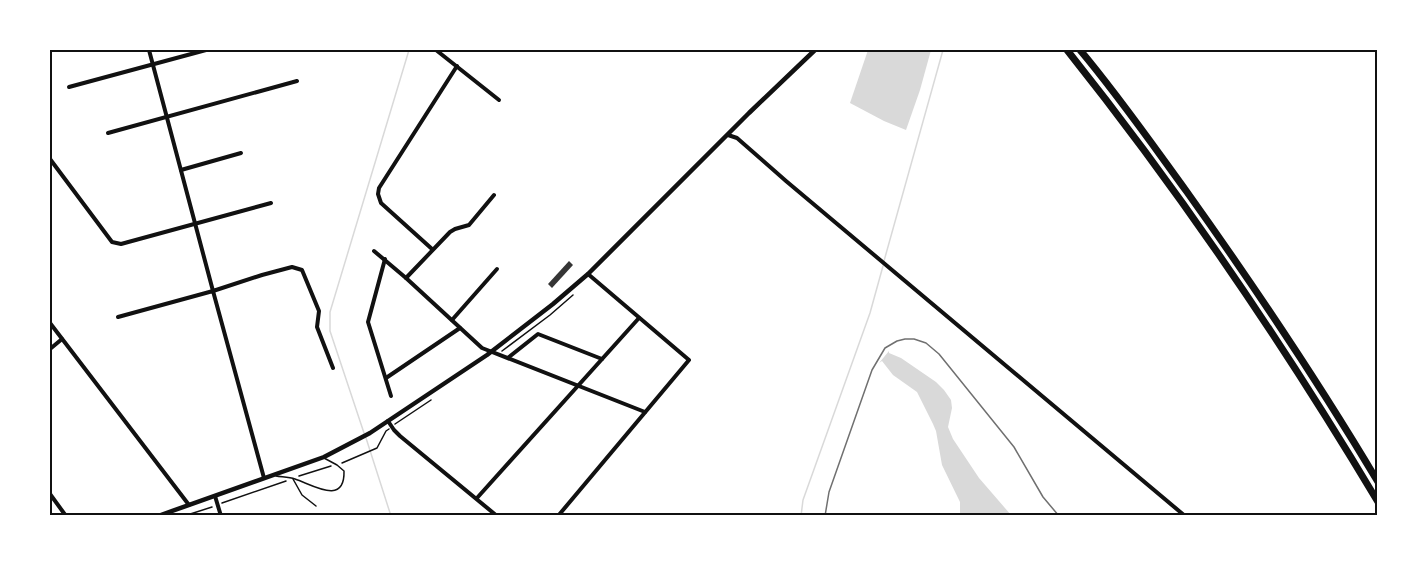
<svg xmlns="http://www.w3.org/2000/svg" width="1427" height="565" viewBox="0 0 1427 565" font-family="'DM Sans',sans-serif">
<style>
.water{fill:#d9d9d9}
.lines{fill:none;stroke-linecap:round;stroke-linejoin:round}
.stream{stroke:#d9d9d9;stroke-width:1.5}
.building{fill:#353535}
.path{stroke:#111;stroke-width:1.5}
.service{stroke:#111;stroke-width:1.5}
.minor{stroke:#111;stroke-width:4}
.tertiary{stroke:#111;stroke-width:4.5}
.motorway{stroke:#111;stroke-width:7}
.rail{stroke:#707070;stroke-width:1.5}
.neatline{fill:none;stroke:#111;stroke-width:2}
</style>
<rect width="100%" height="100%" fill="#fff"/>
<g class="water">
<path d="M 868,50 L 931,50 L 920,90 L 906,130 L 884,121 L 850,103 Z"/>
<path d="M 889,351 L 889,353 L 901,358 L 936,382 L 944,390 L 951,400 L 952,408 L 948,427 L 953,439 L 979,478 L 1011,515 L 960,515 L 960,502 L 942,465 L 936,431 L 933,424 L 917,392 L 893,375 L 882,361 L 879,363 Z"/>
</g>
<g class="lines">
<g class="stream">
<path d="M 884,261 L 943,50"/>
<path d="M 364,433 L 330,331 L 330,312 L 409,50"/>
<path d="M 366,438 L 391,516"/>
<path d="M 801,516 L 803,500 L 870,313 L 883,266"/>
</g>
</g>
<path class="building" d="M 569,261 L 573,265 L 552,288 L 548,284 Z"/>
<g class="lines">
<g class="path">
<path d="M 502,351 L 550,315 L 573,295"/>
<path d="M 395,424 L 431,400"/>
<path d="M 342,463 L 377,448 L 386,431 L 389,429"/>
<path d="M 299,476 L 331,466"/>
<path d="M 222,503 L 286,481"/>
<path d="M 184,516 L 212,507"/>
</g>
<g class="service">
<path d="M 276,476 C 282,477 289,477 295,479 C 313,485 345,506 344,471 L 337,465 L 324,458"/>
<path d="M 293,479 L 302,495 L 316,506"/>
</g>
<g class="minor">
<path d="M 149,50 L 213,291 L 262,275 L 292,267 L 302,270 L 319,311 L 317,327 L 333,368"/>
<path d="M 436,50 L 499,100"/>
<path d="M 69,87 L 206,50"/>
<path d="M 108,133 L 297,81"/>
<path d="M 728,135 L 737,138 L 786,181 L 1185,516"/>
<path d="M 50,159 L 112,242 L 121,244 L 271,203"/>
<path d="M 181,170 L 241,153"/>
<path d="M 432,249 L 381,203 L 378,194 L 379,188 L 457,66"/>
<path d="M 374,251 L 406,278 L 482,348 L 645,412"/>
<path d="M 385,259 L 368,322 L 391,396"/>
<path d="M 406,278 L 450,232 L 455,229 L 469,225 L 494,195"/>
<path d="M 118,317 L 213,291 L 264,478"/>
<path d="M 452,320 L 497,269"/>
<path d="M 50,323 L 189,505"/>
<path d="M 50,349 L 62,339"/>
<path d="M 509,357 L 538,334 L 602,359"/>
<path d="M 386,378 L 460,328"/>
<path d="M 388,421 L 394,430 L 400,436 L 497,516"/>
<path d="M 50,494 L 66,516"/>
<path d="M 215,496 L 221,516"/>
<path d="M 477,498 L 639,318"/>
<path d="M 558,516 L 689,360 L 588,274"/>
</g>
<path class="tertiary" d="M 158,516 L 324,457 L 370,433 L 487,355 L 553,304 L 588,274 L 749,113 L 815,50"/>
<g class="motorway">
<path d="M 1067,50 C 1181,193 1284,345 1378,502"/>
<path d="M 1080,50 C 1118,95 1152,144 1187,192 C 1254,286 1319,383 1378,482"/>
</g>
<path class="rail" d="M 825,516 L 829,492 L 872,370 L 885,348 L 897,341 L 905,339 L 914,339 L 926,343 L 939,354 L 1014,447 L 1043,497 L 1059,516"/>
</g>
<rect width="1427" height="565" fill="none" stroke="#ffffff" stroke-width="102"/>
<rect x="51" y="51" width="1325" height="463" class="neatline"/>
</svg>
